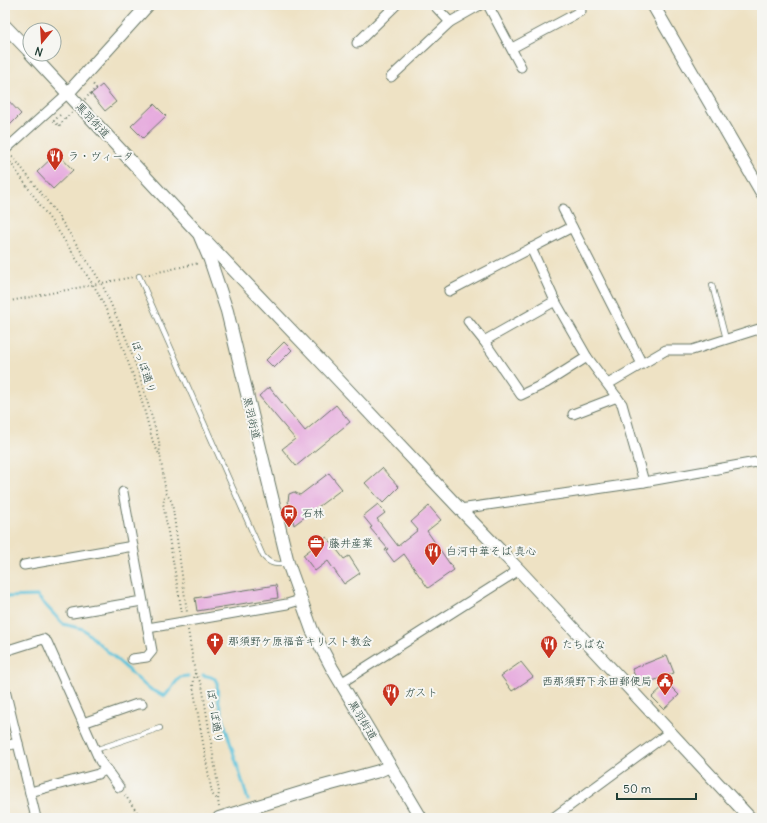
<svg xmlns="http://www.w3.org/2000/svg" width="767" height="823" viewBox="0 0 767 823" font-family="Delius,'Klee One',sans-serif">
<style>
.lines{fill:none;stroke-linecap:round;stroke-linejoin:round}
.stream{stroke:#5ec3db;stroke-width:3}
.building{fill:#e6aade}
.service-casing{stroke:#677766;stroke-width:6}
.minor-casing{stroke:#677766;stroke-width:11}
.tertiary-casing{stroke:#677766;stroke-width:14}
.path{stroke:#677766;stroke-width:2;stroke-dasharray:1 3;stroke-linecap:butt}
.service{stroke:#fff;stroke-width:4.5}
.minor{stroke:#fff;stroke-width:9}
.tertiary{stroke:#fff;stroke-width:12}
.path-bridge{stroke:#677766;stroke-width:2;stroke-dasharray:1 3;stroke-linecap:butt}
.labels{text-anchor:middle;stroke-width:4;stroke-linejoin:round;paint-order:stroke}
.street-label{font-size:11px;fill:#1f3d34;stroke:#f6f6f2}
.poi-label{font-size:11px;fill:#1f3d34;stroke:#f6f6f2;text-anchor:start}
</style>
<rect width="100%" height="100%" fill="#f6f6f2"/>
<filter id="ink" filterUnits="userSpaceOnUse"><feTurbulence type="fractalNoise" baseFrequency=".025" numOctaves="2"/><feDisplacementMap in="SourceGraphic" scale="8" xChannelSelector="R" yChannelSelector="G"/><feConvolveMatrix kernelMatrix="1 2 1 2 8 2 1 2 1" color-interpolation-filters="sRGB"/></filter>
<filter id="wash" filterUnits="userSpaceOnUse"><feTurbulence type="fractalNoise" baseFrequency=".012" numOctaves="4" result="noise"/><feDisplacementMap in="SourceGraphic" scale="16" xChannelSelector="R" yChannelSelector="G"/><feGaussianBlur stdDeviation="0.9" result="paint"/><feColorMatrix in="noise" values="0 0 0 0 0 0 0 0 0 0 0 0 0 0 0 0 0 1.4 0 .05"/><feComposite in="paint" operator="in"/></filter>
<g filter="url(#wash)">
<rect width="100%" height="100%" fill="#eee2c4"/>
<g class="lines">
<g class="stream">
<path d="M 5,597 L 37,596 L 63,624 L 83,629 L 149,689 L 165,696 L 180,677 L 188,676"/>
<path d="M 203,675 L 211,677 L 215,679 L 217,683 L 218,699 L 226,729 L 248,800"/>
<path d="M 254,814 L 256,818"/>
</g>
</g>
<g id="blocks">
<g class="building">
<path d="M 102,85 L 116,102 L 105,111 L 91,94 Z"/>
<path d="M 5,97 L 21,114 L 5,130 Z"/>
<path d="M 154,104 L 166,116 L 143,138 L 131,126 Z"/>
<path d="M 57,153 L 73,170 L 53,189 L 37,172 Z"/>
<path d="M 284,342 L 292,350 L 274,368 L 266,360 Z"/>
<path d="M 269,387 L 305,431 L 336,405 L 350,422 L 296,466 L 282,449 L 295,439 L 259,396 Z"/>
<path d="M 382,468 L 399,487 L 383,503 L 365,483 Z"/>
<path d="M 329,473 L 342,489 L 294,525 L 288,501 L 289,494 L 294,492 L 300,495 Z"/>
<path d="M 378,504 L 385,513 L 377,519 L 398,546 L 418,530 L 411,522 L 429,506 L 441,520 L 427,531 L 454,570 L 428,588 L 404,554 L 394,562 L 385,550 L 388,549 L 370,528 L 372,527 L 363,516 Z"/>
<path d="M 327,537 L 344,559 L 349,556 L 360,573 L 344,584 L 328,561 L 315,571 L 303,555 Z"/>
<path d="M 276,585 L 278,598 L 197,611 L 195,598 Z"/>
<path d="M 667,655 L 674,673 L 639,686 L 632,669 Z"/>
<path d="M 521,662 L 533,677 L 512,691 L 501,676 Z"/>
<path d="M 667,683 L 679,695 L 664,709 L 652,697 Z"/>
</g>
</g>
</g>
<g filter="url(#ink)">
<use href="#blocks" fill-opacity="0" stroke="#677766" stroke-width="1"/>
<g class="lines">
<g class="service-casing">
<g id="service">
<path d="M 139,276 L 263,556 C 271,565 275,564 287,564"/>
<path d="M 712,285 L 726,339"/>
<path d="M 95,750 L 160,728"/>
</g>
</g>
<g class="minor-casing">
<g id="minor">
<path d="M 434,5 L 450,22"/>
<path d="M 488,5 L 521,67"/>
<path d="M 357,43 L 396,5"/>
<path d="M 512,48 L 581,11 L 577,5"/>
<path d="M 391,77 L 450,22 L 480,5"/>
<path d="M 5,150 L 68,93"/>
<path d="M 563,209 L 642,364"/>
<path d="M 531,248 L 555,301"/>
<path d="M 449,291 L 572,227"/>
<path d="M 468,321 L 484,341 L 521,395 L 546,383 L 587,357"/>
<path d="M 484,341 L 555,301 L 587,357 L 622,404 L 644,482"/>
<path d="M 608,384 L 666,350 L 692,350 L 762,328"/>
<path d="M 573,414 L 617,397"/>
<path d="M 123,492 L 152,651 L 147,657 L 132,659"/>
<path d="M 460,509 L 644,482 L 762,461"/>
<path d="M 24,565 L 133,546"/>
<path d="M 72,613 L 142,601"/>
<path d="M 148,628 L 287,604 L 300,600"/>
<path d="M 5,651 L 43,639 L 47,642 L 100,761 L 119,787"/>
<path d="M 341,683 L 519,570"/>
<path d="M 5,690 L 36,818"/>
<path d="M 83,723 L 137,704 L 142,704"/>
<path d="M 5,746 L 18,743"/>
<path d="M 30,792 L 98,774 L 107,769"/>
<path d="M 553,818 L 670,732"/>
</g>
</g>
<g class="tertiary-casing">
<g id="tertiary">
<path d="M 653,5 L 762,193"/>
<path d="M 5,26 L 30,52"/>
<path d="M 31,54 L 199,234 L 210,260 L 227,311 L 288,563 L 312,630 L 332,668 L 421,818"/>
<path d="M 68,93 L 148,5"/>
<path d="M 205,240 L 329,370 L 460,509 L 519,570 L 750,818"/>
<path d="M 219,818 L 320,787 L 379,771 L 390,766"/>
</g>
</g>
<g class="path">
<path d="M 90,94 L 96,88 L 92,83"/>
<path d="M 60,115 L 54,121 L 59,126 L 65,119"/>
<path d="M 12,157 L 14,158 L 57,214 L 102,284 L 126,338 L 139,374 L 159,441 L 160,455 L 166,493 L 172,502 L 187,612"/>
<path d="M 8,159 L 61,235 L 97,291 L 116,330 L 139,391 L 153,442 L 159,454"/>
<path d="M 145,275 L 199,263"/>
<path d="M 5,302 L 133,277"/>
<path d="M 166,493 L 163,503 L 182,613"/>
<path d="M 188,630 L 195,673 L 202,685 L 219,792 L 218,800 L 219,807"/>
<path d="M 195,673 L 193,686 L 212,794 L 218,800"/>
<path d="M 125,795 L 141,818"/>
</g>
<use href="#service" class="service"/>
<use href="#minor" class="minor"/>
<use href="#tertiary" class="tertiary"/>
<path class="path-bridge" d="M 65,119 L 90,94"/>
</g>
</g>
<defs>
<g id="restaurant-pin" transform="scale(0.9)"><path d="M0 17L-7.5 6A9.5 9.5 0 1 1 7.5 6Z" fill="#c8321e" stroke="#f6f6f2"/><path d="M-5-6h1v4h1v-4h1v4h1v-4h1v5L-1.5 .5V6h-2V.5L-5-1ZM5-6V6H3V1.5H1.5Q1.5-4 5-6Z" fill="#fff"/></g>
<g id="bus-pin" transform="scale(0.9)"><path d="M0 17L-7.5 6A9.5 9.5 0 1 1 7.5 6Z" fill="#c8321e" stroke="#f6f6f2"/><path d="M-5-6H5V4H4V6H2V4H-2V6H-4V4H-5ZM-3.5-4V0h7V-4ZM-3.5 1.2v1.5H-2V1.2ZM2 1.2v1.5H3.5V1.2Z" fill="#fff"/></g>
<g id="office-pin" transform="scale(0.9)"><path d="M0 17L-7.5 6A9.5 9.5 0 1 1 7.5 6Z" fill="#c8321e" stroke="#f6f6f2"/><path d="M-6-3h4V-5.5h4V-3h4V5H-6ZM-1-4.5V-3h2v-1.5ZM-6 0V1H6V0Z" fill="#fff"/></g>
<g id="church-pin" transform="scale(0.9)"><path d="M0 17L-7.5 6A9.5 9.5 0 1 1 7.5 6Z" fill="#c8321e" stroke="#f6f6f2"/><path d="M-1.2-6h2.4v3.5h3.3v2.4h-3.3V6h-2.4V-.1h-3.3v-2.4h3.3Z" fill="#fff"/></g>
<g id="civic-pin" transform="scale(0.9)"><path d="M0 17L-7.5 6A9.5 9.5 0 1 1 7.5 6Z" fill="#c8321e" stroke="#f6f6f2"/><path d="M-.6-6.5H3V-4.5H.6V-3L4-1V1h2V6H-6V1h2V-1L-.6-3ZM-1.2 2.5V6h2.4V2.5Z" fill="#fff"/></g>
</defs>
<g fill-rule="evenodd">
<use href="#restaurant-pin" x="55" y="156"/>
<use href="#bus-pin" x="289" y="513"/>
<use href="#office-pin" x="316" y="543"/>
<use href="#restaurant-pin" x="433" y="551"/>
<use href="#church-pin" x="215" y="641"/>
<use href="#restaurant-pin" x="549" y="644"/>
<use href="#civic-pin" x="665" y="681"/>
<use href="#restaurant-pin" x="391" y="692"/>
</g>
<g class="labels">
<g class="street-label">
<text transform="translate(93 120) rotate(47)" y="4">黒羽街道</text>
<text transform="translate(144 367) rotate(71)" y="4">ぽっぽ通り</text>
<text transform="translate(252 418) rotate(77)" y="4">黒羽街道</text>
<text transform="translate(215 716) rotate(81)" y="4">ぽっぽ通り</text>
<text transform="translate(363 720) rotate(59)" y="4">黒羽街道</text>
</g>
<g class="poi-label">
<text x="68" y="160">ラ・ヴィータ</text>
<text x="302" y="517">石林</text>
<text x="329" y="547">藤井産業</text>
<text x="446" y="555">白河中華そば 真心</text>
<text x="228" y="645">那須野ケ原福音キリスト教会</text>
<text x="562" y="648">たちばな</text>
<text x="652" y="685" text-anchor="end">西那須野下永田郵便局</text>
<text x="404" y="696">ガスト</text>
</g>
</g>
<rect width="767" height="823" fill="none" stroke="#f6f6f2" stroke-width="20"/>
<g transform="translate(42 42) rotate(198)"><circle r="19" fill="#f6f6f2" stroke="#a0aca6"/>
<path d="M0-3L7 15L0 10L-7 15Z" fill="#c8321e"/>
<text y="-6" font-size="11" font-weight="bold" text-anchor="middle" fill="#1f3d34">N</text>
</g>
<path d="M617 793v6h79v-6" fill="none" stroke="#1f3d34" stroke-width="2"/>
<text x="623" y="793" font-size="12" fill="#1f3d34" stroke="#f6f6f2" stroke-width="3" paint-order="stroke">50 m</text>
</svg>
